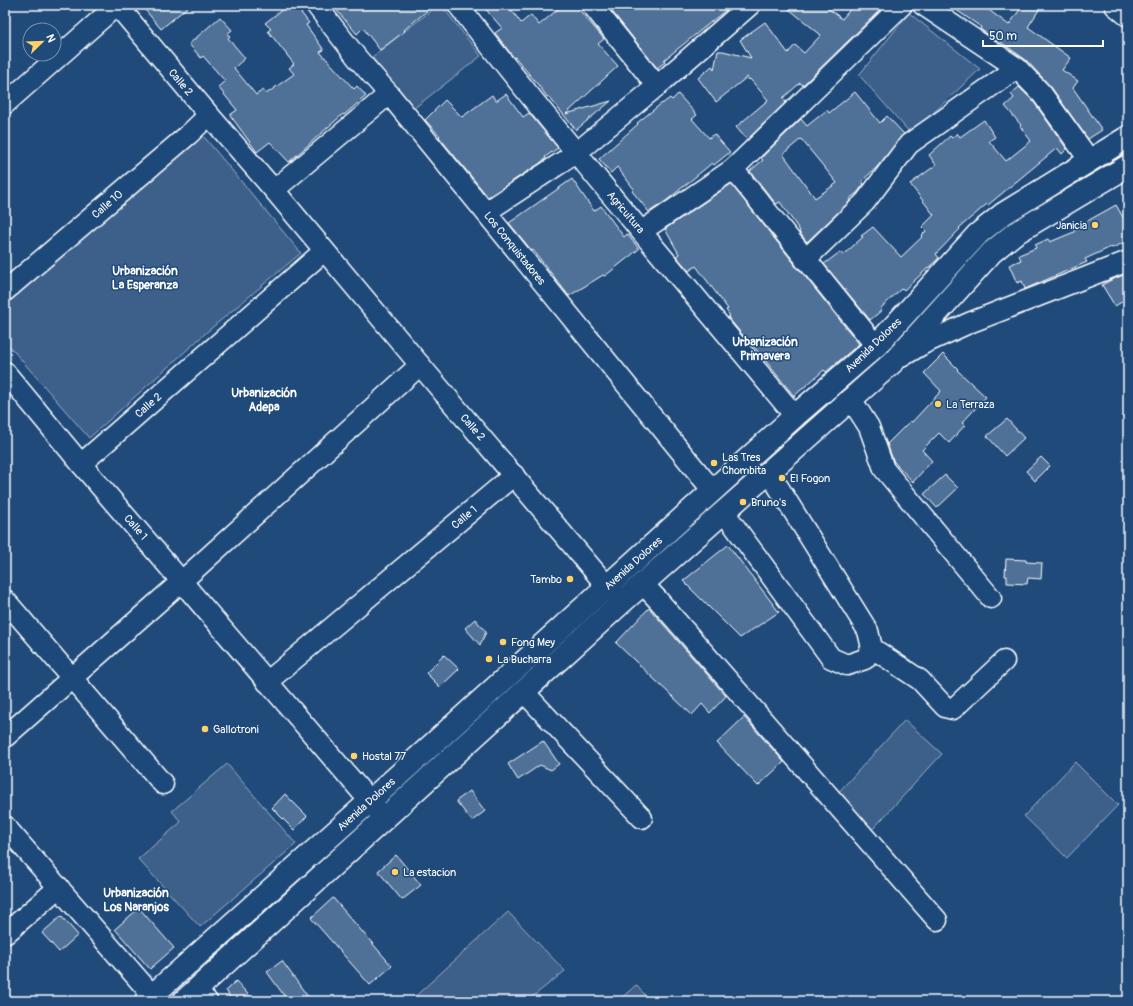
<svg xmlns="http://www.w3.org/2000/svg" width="1133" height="1006" viewBox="0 0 1133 1006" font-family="Pangolin,sans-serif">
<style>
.green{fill:#3c618b;stroke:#9eb0c5}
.building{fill:#507197;stroke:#fff;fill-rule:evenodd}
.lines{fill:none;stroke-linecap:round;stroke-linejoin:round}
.minor-casing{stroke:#fff;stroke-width:23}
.major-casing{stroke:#fff;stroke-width:25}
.minor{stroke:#1f4a7a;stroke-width:20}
.major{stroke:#1f4a7a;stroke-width:22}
.poi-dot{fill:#ffd166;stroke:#1f4a7a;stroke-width:1.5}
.labels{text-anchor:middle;stroke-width:3;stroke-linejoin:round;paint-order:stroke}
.street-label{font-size:11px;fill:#fff;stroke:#1f4a7a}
.poi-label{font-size:11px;fill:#fff;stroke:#1f4a7a;text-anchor:start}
.neighbourhood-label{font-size:12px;font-weight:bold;fill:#fff;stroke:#1f4a7a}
</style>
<rect width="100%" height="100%" fill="#1f4a7a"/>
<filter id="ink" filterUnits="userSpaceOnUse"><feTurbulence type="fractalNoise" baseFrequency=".025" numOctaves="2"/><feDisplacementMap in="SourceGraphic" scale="8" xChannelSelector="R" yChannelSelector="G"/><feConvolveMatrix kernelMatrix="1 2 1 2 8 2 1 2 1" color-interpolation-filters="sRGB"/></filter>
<g filter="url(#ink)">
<g class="green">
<path d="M 438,5 L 441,5 L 481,56 L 413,109 L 372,57 Z"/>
<path d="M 909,13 L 980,69 L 911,134 L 859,75 Z"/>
<path d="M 200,132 L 301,253 L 208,331 L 89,438 L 5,341 L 5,297 Z"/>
<path d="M 1128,145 L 1128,158 L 1010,228 L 887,357 L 625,588 L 620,581 L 982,239 Z"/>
<path d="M 905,720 L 942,754 L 871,831 L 834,797 Z"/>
<path d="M 1075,762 L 1118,805 L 1067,858 L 1024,816 Z"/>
<path d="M 227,764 L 296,844 L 200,927 L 138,859 L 181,822 L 172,811 Z"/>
<path d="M 508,912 L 565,971 L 527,1001 L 410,1001 Z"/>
<path d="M 636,985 L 650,1001 L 618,1001 Z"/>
</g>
<g class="building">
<path d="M 141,5 L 190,5 L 161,29 Z"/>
<path d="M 288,5 L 295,5 L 309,23 L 306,25 L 324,50 L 320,52 L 354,89 L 357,86 L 366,96 L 344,115 L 343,114 L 289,162 L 270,142 L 257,152 L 230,115 L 237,110 L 218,87 L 225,81 L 203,56 L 201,58 L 189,44 L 220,17 L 232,30 L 227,34 L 230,36 L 228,38 L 245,58 L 234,68 L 256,95 L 263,90 L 266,94 L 294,74 L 289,68 L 294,64 L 268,31 L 271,29 L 265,23 Z"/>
<path d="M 332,5 L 434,5 L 404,30 L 405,31 L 380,50 L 363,28 L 357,34 Z"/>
<path d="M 482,5 L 508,5 L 521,23 L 531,15 L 539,25 L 563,5 L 575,5 L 604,39 L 598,44 L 618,66 L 566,114 L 611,101 L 576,130 L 549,97 L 547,97 L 543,91 L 515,57 L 514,58 L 495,33 L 502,28 Z"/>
<path d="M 615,5 L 732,5 L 664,60 L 665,62 L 657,68 L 610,9 Z"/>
<path d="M 784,5 L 824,5 L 842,19 L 854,5 L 885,5 L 803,85 L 800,83 L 783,98 L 786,102 L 747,140 L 736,127 L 768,100 L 750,79 L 749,80 L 747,77 L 716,102 L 698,78 L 712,66 L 714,69 L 718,51 L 723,51 L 751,58 L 740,40 L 765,22 L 788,53 L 795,45 L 804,53 L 821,35 Z"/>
<path d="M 949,5 L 982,5 L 1009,25 L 1023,5 L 1042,5 L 1028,27 L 1071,58 L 1062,70 L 1078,81 L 1073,88 L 1102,130 L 1088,139 L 1051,87 L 1026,60 L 998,40 L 997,41 L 980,29 L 981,27 Z"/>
<path d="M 1019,87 L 1033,101 L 1067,149 L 1062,154 L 1057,148 L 988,205 L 987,204 L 959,228 L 960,229 L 936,254 L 939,258 L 904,290 L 902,288 L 880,309 L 882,310 L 870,320 L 824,264 L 840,252 L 843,255 L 863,237 L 861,236 L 873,227 L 901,257 L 922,237 L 921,236 L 926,231 L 922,227 L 934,215 L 910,184 L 936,165 L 929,155 L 950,136 L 952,138 L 957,133 L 960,137 L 984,120 L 995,137 L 989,141 L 1006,161 L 1031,141 L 1020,126 L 1021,125 L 1005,106 L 1014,98 L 1011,94 Z"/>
<path d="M 855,92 L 880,123 L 887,116 L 904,134 L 877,167 L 862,181 L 864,184 L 857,193 L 849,199 L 850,201 L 807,242 L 799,232 L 800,231 L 780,202 L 776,204 L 750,171 L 763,160 L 761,158 L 801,119 L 807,126 L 827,110 L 829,113 ZM 801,139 L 837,183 L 815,198 L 783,154 Z"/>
<path d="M 506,94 L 523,117 L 529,113 L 558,148 L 545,157 L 546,158 L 539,164 L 488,197 L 439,137 L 440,136 L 425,120 L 445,100 L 462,117 L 492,95 L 496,101 Z"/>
<path d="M 678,94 L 697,115 L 692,119 L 709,138 L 714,134 L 730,152 L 714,165 L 712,163 L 666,201 L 649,212 L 632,191 L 634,189 L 617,167 L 611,173 L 599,159 L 638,124 L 637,123 L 662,103 L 662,104 L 670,98 L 672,100 Z"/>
<path d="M 572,179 L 594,211 L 601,206 L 624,237 L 627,234 L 639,249 L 605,276 L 603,275 L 569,296 L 533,250 L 532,251 L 509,223 Z"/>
<path d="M 731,184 L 794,263 L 796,268 L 800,270 L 859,344 L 826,372 L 824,370 L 794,396 L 751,343 L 750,344 L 731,321 L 728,317 L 730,316 L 726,310 L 728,309 L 696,266 L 689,271 L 676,256 L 679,254 L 665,229 Z"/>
<path d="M 1116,205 L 1128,226 L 1128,241 L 1112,248 L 1111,247 L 1085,259 L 1087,262 L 1025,289 L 1022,281 L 1017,283 L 1009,265 L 1021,260 L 1019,255 L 1036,248 L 1035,245 L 1048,239 L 1050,242 L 1074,232 L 1074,230 L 1083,226 L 1082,224 Z"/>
<path d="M 1128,273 L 1128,298 L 1115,306 L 1102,285 L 1109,281 Z"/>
<path d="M 943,354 L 958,369 L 957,370 L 986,397 L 962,423 L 965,425 L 949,443 L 939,433 L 922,450 L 932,461 L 913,482 L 894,462 L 887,444 L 910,421 L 912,422 L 941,391 L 924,373 Z"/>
<path d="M 1007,419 L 1024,438 L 1005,456 L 987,436 Z"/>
<path d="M 1041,457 L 1050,466 L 1035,481 L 1026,471 Z"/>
<path d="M 945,475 L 958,488 L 937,508 L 924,494 Z"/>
<path d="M 728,545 L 779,612 L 740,638 L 683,581 Z"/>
<path d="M 1006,559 L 1026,560 L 1026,562 L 1042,563 L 1041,579 L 1028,578 L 1027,584 L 1007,583 L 1007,576 L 1005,576 Z"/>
<path d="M 649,608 L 726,696 L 710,713 L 702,704 L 692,715 L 616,643 Z"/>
<path d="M 475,619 L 486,632 L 480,645 L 465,628 Z"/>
<path d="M 444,655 L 459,669 L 440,687 L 426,673 Z"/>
<path d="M 744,717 L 784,762 L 758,786 L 717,743 Z"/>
<path d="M 543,741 L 559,764 L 551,770 L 540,765 L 518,780 L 508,764 Z"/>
<path d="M 470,791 L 485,811 L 472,821 L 456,801 Z"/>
<path d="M 285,794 L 307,816 L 294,830 L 272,808 Z"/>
<path d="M 396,855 L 421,885 L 402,900 L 378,871 Z"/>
<path d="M 333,898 L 392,966 L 370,985 L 311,918 Z"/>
<path d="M 139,908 L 174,948 L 150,969 L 115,929 Z"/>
<path d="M 61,916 L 78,935 L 59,952 L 42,933 Z"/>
<path d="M 282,961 L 311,1001 L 288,1001 L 267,972 Z"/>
<path d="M 236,981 L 254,1001 L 232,1001 L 226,990 Z"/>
</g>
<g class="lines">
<g class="minor-casing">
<g id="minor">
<path d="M 117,5 L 209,115 L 274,190 L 420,365 L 617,598"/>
<path d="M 316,5 L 358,59 L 389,94 L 713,491"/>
<path d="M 458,5 C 567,145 682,280 795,416"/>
<path d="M 592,5 L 657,86"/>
<path d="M 923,5 L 1017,68 L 1042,94 L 1090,161"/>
<path d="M 5,104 L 117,5"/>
<path d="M 733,169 L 876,346"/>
<path d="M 274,190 L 389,94"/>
<path d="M 486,212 L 576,153 L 657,86 L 750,5"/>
<path d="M 642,231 L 733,169 L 902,5"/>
<path d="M 805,260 L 865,202 L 909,144 L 1017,68"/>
<path d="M 5,291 L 188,135 L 209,115"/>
<path d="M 901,357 L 923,344 L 969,323 L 1128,261"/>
<path d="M 5,372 L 81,464 L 385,819"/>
<path d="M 851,399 L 869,427 L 884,469 L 991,598"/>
<path d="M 81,464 L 324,251"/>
<path d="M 724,512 L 831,658 L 847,665 L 865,659 L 872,648 L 868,631 L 769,472"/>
<path d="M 643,584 L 659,601 L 937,920"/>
<path d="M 5,600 L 163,784"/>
<path d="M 872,648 L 920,680 L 945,707 L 953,709 L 1004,661"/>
<path d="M 267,682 L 514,475"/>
<path d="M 524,692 L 642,818"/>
<path d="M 5,737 L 182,581 L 420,365"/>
<path d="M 5,826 L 152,995"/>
<path d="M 5,934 L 59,887"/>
<path d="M 196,991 L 207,1001"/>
</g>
</g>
<g class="major-casing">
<g id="major">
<path d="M 1116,5 L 1128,15"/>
<path d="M 146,1001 L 370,801 L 795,416 L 876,346 L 978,234 L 1003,214 L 1128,137"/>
<path d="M 184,1001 L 621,603 L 893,362 L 992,252 L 1014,234 L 1128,166"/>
</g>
</g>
<use href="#minor" class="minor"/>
<use href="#major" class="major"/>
</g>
</g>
<g class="poi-dot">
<circle cx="1095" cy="225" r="4"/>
<circle cx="938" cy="404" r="4"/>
<circle cx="714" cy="463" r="4"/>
<circle cx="782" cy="478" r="4"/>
<circle cx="743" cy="502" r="4"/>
<circle cx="570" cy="579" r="4"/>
<circle cx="503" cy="642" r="4"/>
<circle cx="489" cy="659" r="4"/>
<circle cx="205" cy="729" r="4"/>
<circle cx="354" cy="756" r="4"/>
<circle cx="395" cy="872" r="4"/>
</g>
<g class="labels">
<g class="street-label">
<text transform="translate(181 82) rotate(50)" y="4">Calle 2</text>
<text transform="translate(107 204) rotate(-41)" y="4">Calle 10</text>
<text transform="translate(626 212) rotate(50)" y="4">Agricultura</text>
<text transform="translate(515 248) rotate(51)" y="4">Los Conquistadores</text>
<text transform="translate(873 345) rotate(-44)" y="4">Avenida Dolores</text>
<text transform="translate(148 405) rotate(-41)" y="4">Calle 2</text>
<text transform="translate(473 427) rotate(49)" y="4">Calle 2</text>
<text transform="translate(464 517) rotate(-40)" y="4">Calle 1</text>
<text transform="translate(136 527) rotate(49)" y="4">Calle 1</text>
<text transform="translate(633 563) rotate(-42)" y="4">Avenida Dolores</text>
<text transform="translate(366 804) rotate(-42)" y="4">Avenida Dolores</text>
</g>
<g class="poi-label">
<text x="1087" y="229" text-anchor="end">Janicia</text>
<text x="946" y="408">La Terraza</text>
<text x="722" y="461">Las Tres<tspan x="722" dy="13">Chombita</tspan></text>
<text x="790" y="482">El Fogon</text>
<text x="751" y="506">Bruno's</text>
<text x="562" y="583" text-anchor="end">Tambo</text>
<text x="511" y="646">Fong Mey</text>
<text x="497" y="663">La Bucharra</text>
<text x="213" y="733">Gallotroni</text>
<text x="362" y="760">Hostal 77</text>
<text x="403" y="876">La estacion</text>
</g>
<g class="neighbourhood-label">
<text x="145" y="275">Urbanización<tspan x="145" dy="14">La Esperanza</tspan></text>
<text x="765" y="346">Urbanización<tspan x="765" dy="14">Primavera</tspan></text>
<text x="264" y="397">Urbanización<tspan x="264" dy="14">Adepa</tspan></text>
<text x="136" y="897">Urbanización<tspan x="136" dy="14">Los Naranjos</tspan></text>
</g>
</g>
<rect width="1133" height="1006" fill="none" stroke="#1f4a7a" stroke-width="20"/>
<rect x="10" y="10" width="1113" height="986" fill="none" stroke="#fff" stroke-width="1.5" filter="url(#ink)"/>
<g transform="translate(42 42) rotate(67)"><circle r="19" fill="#1f4a7a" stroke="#7992af"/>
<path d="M0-3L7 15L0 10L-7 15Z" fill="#ffd166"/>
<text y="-6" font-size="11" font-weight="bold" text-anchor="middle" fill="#ffffff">N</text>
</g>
<path d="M983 40v6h120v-6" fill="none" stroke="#ffffff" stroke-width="2"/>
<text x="989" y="40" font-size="12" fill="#ffffff" stroke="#1f4a7a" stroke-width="3" paint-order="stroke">50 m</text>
</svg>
